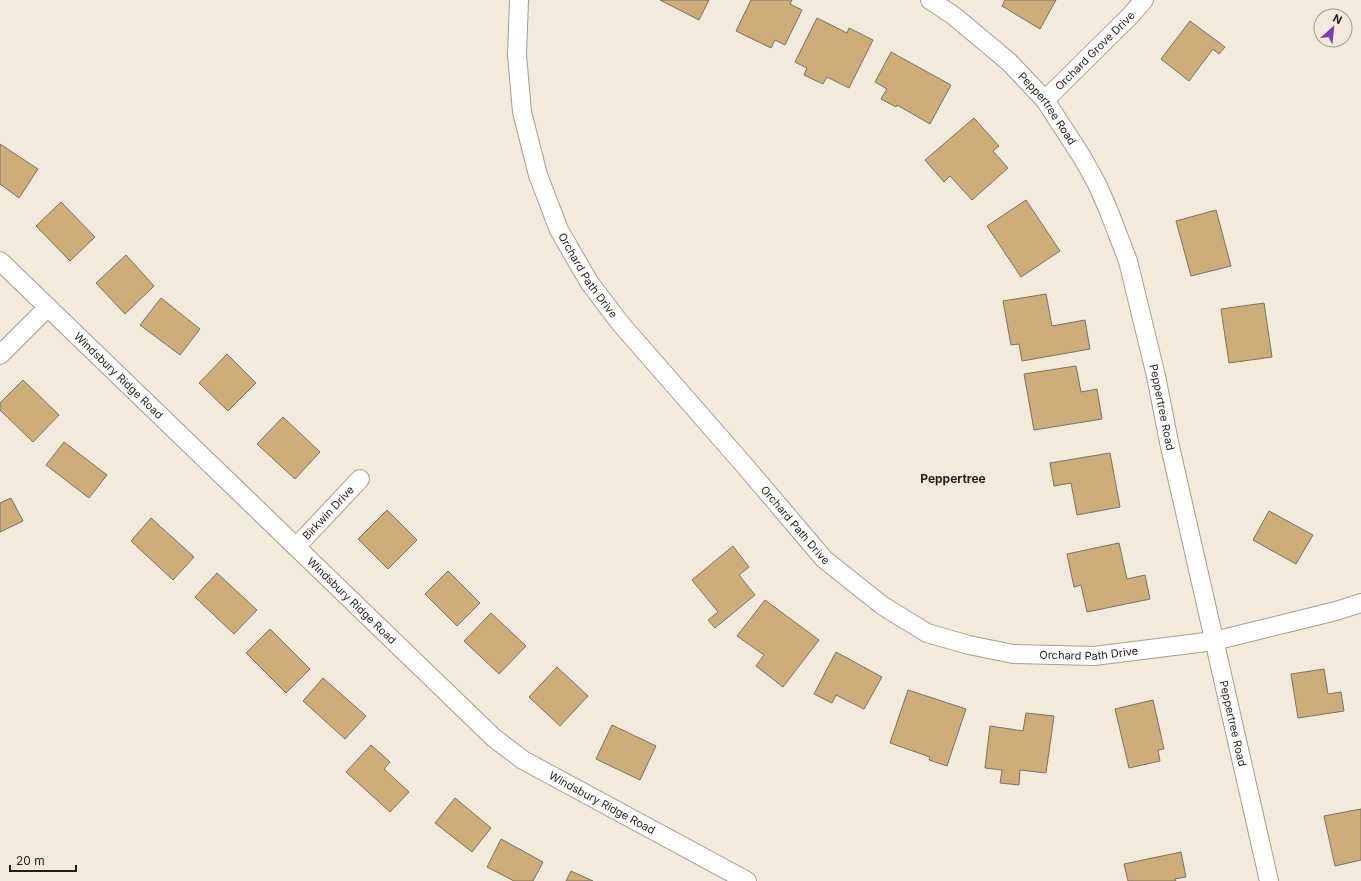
<svg xmlns="http://www.w3.org/2000/svg" width="1361" height="881" viewBox="0 0 1361 881" font-family="Inter,sans-serif">
<style>
.building{fill:#cdae7a;stroke:#797164}
.lines{fill:none;stroke-linecap:round;stroke-linejoin:round}
.minor-casing{stroke:#a69d8f;stroke-width:20}
.minor{stroke:#fff;stroke-width:18}
.labels{text-anchor:middle;stroke-width:4;stroke-linejoin:round;paint-order:stroke}
.street-label{font-size:11px;fill:#221f1a;stroke:#f3eadb}
.neighbourhood-label{font-size:12px;font-weight:bold;fill:#221f1a;stroke:#f3eadb}
</style>
<rect width="100%" height="100%" fill="#f3eadb"/>
<g class="building">
<path d="M 660,0 L 709,0 L 699,20 Z"/>
<path d="M 751,0 L 792,0 L 790,4 L 802,10 L 785,45 L 775,40 L 771,48 L 736,31 Z"/>
<path d="M 1005,0 L 1056,0 L 1040,29 L 1002,6 Z"/>
<path d="M 817,18 L 847,33 L 849,28 L 873,40 L 849,88 L 827,77 L 823,84 L 804,75 L 807,68 L 795,62 Z"/>
<path d="M 1190,21 L 1225,47 L 1219,54 L 1213,49 L 1189,81 L 1161,59 Z"/>
<path d="M 891,52 L 951,85 L 930,124 L 897,105 L 896,107 L 881,99 L 887,89 L 875,82 Z"/>
<path d="M 974,118 L 999,146 L 993,151 L 1008,168 L 972,200 L 950,176 L 944,182 L 925,160 Z"/>
<path d="M 0,144 L 38,169 L 19,198 L 0,184 Z"/>
<path d="M 1026,200 L 1060,251 L 1021,277 L 987,226 Z"/>
<path d="M 61,202 L 95,237 L 70,261 L 36,226 Z"/>
<path d="M 1216,210 L 1231,266 L 1191,276 L 1176,221 Z"/>
<path d="M 126,255 L 154,286 L 125,314 L 96,283 Z"/>
<path d="M 1046,294 L 1052,326 L 1085,320 L 1090,349 L 1022,361 L 1019,344 L 1011,345 L 1003,301 Z"/>
<path d="M 161,298 L 200,329 L 180,355 L 140,325 Z"/>
<path d="M 1264,303 L 1272,357 L 1229,363 L 1221,309 Z"/>
<path d="M 227,354 L 256,383 L 228,411 L 199,383 Z"/>
<path d="M 1076,366 L 1081,392 L 1097,389 L 1102,419 L 1034,430 L 1024,374 Z"/>
<path d="M 23,380 L 59,415 L 33,442 L 0,410 L 0,403 Z"/>
<path d="M 283,417 L 320,452 L 295,479 L 257,444 Z"/>
<path d="M 64,442 L 107,475 L 89,498 L 46,465 Z"/>
<path d="M 1110,453 L 1120,507 L 1077,515 L 1071,483 L 1054,486 L 1050,463 Z"/>
<path d="M 11,498 L 23,521 L 0,532 L 0,503 Z"/>
<path d="M 387,510 L 417,540 L 388,569 L 358,539 Z"/>
<path d="M 1269,511 L 1313,535 L 1296,564 L 1253,540 Z"/>
<path d="M 151,518 L 194,557 L 173,580 L 131,541 Z"/>
<path d="M 1119,543 L 1127,579 L 1145,575 L 1150,599 L 1087,612 L 1081,585 L 1074,587 L 1067,554 Z"/>
<path d="M 733,546 L 749,567 L 739,575 L 755,595 L 715,628 L 708,620 L 718,612 L 692,580 Z"/>
<path d="M 448,571 L 480,603 L 457,626 L 425,594 Z"/>
<path d="M 217,573 L 257,610 L 234,634 L 195,597 Z"/>
<path d="M 765,600 L 819,640 L 783,687 L 756,666 L 764,655 L 737,636 Z"/>
<path d="M 491,613 L 526,646 L 499,674 L 464,641 Z"/>
<path d="M 270,629 L 310,669 L 286,693 L 246,653 Z"/>
<path d="M 836,652 L 882,677 L 864,709 L 836,695 L 832,703 L 814,694 Z"/>
<path d="M 557,667 L 588,696 L 560,726 L 529,697 Z"/>
<path d="M 1324,669 L 1328,694 L 1341,692 L 1344,711 L 1298,718 L 1291,674 Z"/>
<path d="M 323,678 L 366,716 L 345,739 L 303,701 Z"/>
<path d="M 908,690 L 966,709 L 947,766 L 929,760 L 930,757 L 890,743 Z"/>
<path d="M 1153,700 L 1164,749 L 1158,750 L 1160,761 L 1129,768 L 1115,709 Z"/>
<path d="M 1026,713 L 1054,716 L 1046,773 L 1020,770 L 1019,785 L 1000,783 L 1002,770 L 985,768 L 990,726 L 1023,731 Z"/>
<path d="M 612,725 L 656,746 L 640,780 L 596,759 Z"/>
<path d="M 371,745 L 390,762 L 384,769 L 409,792 L 390,812 L 346,772 Z"/>
<path d="M 455,798 L 491,828 L 472,852 L 435,823 Z"/>
<path d="M 1361,809 L 1361,860 L 1335,866 L 1324,816 Z"/>
<path d="M 501,839 L 543,862 L 533,881 L 514,881 L 487,867 Z"/>
<path d="M 1181,852 L 1186,877 L 1175,879 L 1176,881 L 1128,881 L 1124,864 Z"/>
<path d="M 571,871 L 593,881 L 566,881 Z"/>
</g>
<g class="lines">
<g class="minor-casing">
<g id="minor">
<path id="s1" d="M 519,0 L 517,55 L 522,112 L 538,175 L 559,230 L 589,282 L 620,323 L 745,466 L 824,559 L 883,606 L 927,633 L 969,645 L 1013,654 L 1094,656 L 1214,641 L 1336,611 L 1361,603"/>
<path id="s2" d="M 930,0 L 954,16 L 1009,62 L 1045,100 L 1082,157 L 1097,184 L 1108,209 L 1128,261 L 1156,376 L 1169,442 L 1269,881"/>
<path id="s3" d="M 1045,100 L 1130,16 L 1144,0"/>
<path id="s4" d="M 0,261 L 494,738 L 523,760 L 747,881"/>
<path d="M 0,355 L 48,307"/>
<path id="s5" d="M 296,547 L 360,479"/>
</g>
</g>
<use href="#minor" class="minor"/>
</g>
<g class="labels">
<g class="street-label">
<text dy="4" stroke="none"><textPath href="#s3" startOffset="70">Orchard Grove Drive</textPath></text>
<text dy="4" stroke="none"><textPath href="#s2" startOffset="161">Peppertree Road</textPath></text>
<text dy="4" stroke="none"><textPath href="#s1" startOffset="290">Orchard Path Drive</textPath></text>
<text dy="4" stroke="none"><textPath href="#s4" startOffset="165">Windsbury Ridge Road</textPath></text>
<text dy="4" stroke="none"><textPath href="#s2" startOffset="485">Peppertree Road</textPath></text>
<text dy="4" stroke="none"><textPath href="#s5" startOffset="47">Birkwin Drive</textPath></text>
<text dy="4" stroke="none"><textPath href="#s1" startOffset="615">Orchard Path Drive</textPath></text>
<text dy="4" stroke="none"><textPath href="#s4" startOffset="489">Windsbury Ridge Road</textPath></text>
<text dy="4" stroke="none"><textPath href="#s1" startOffset="951">Orchard Path Drive</textPath></text>
<text dy="4" stroke="none"><textPath href="#s2" startOffset="809">Peppertree Road</textPath></text>
<text dy="4" stroke="none"><textPath href="#s4" startOffset="813">Windsbury Ridge Road</textPath></text>
</g>
<g class="neighbourhood-label">
<text x="953" y="483">Peppertree</text>
</g>
</g>
<g transform="translate(1333 28) rotate(27)"><circle r="19" fill="#f3eadb" stroke="#9f998e"/>
<path d="M0-3L7 15L0 10L-7 15Z" fill="#743eb5"/>
<text y="-6" font-size="11" font-weight="bold" text-anchor="middle" fill="#221f1a">N</text>
</g>
<path d="M10 865v6h66v-6" fill="none" stroke="#221f1a" stroke-width="2"/>
<text x="16" y="865" font-size="12" fill="#221f1a" stroke="#f3eadb" stroke-width="3" paint-order="stroke">20 m</text>
</svg>
